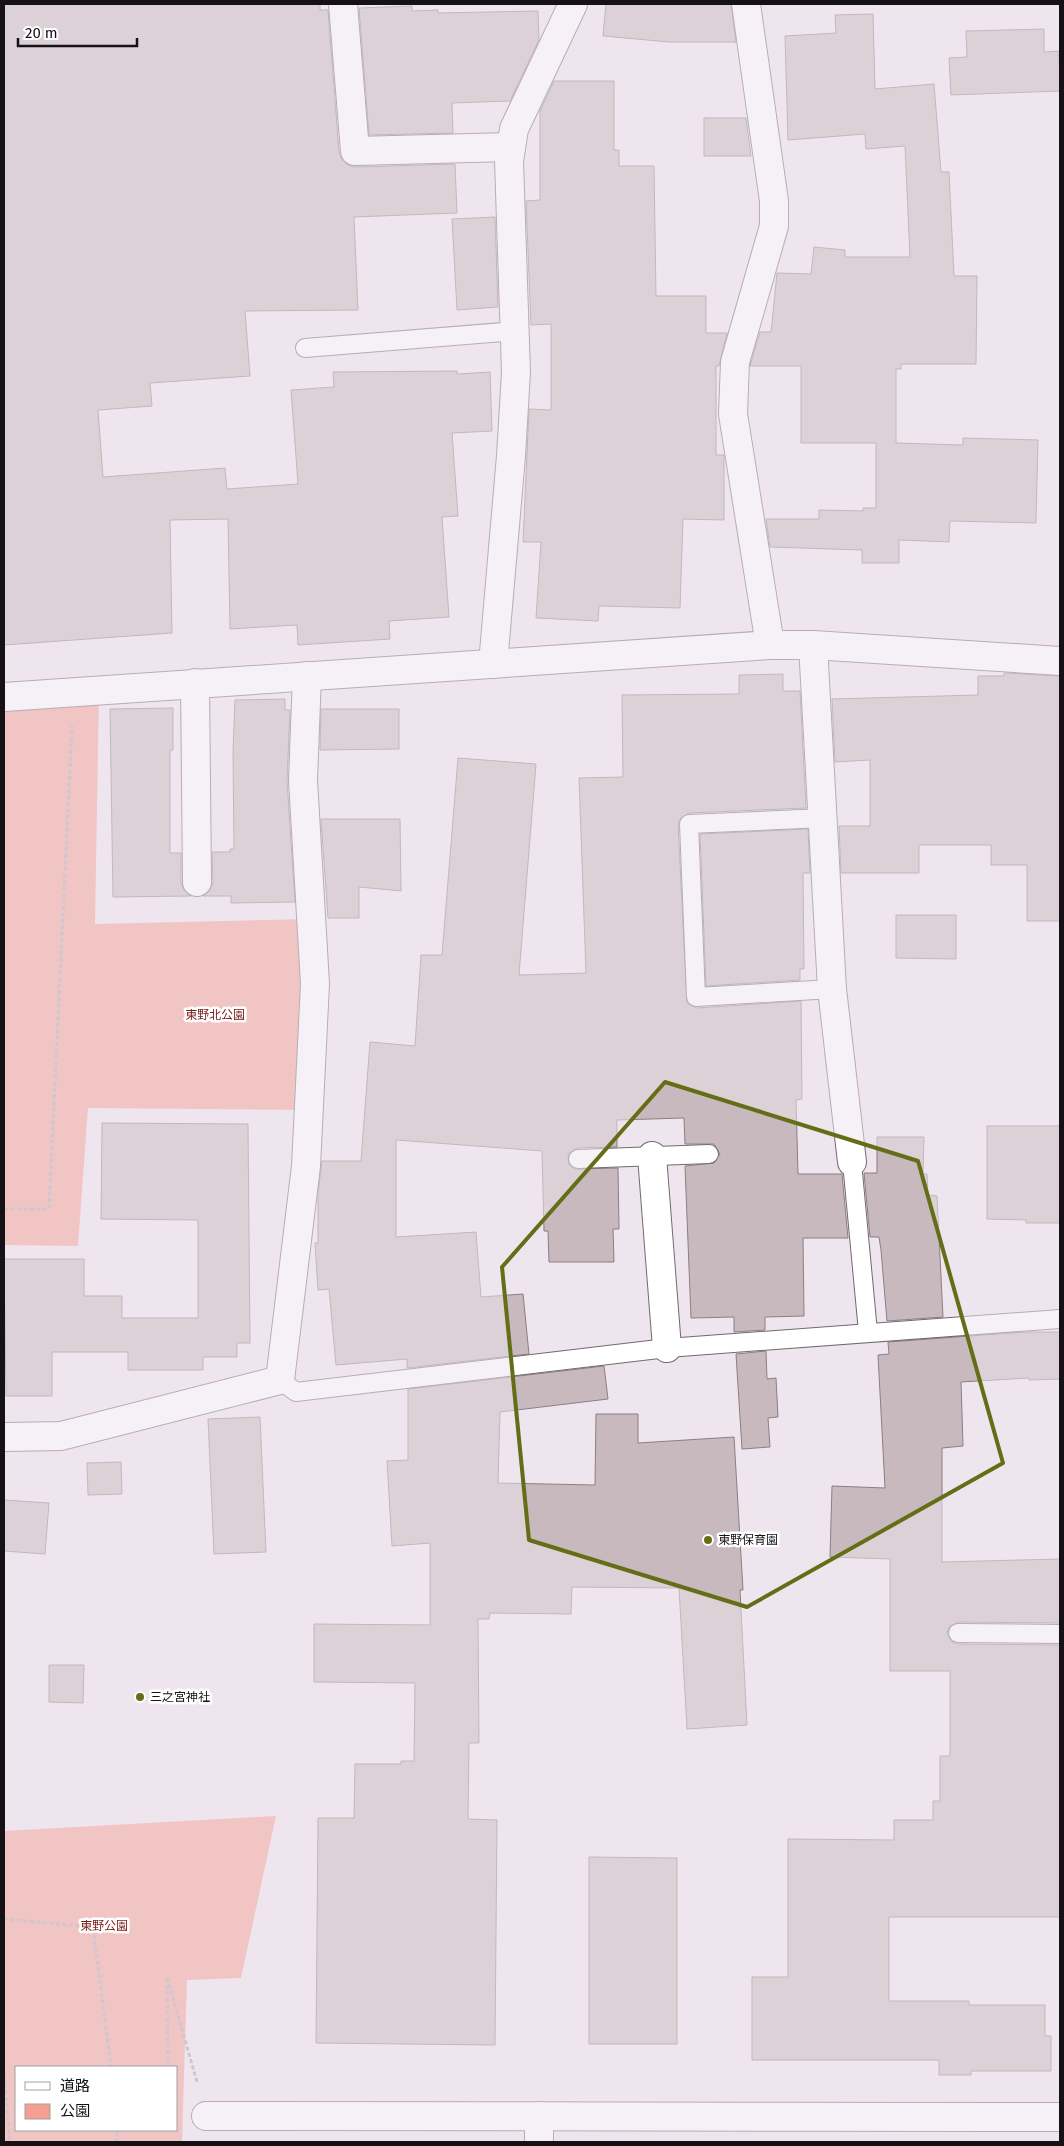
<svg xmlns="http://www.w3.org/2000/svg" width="1064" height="2146" viewBox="0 0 1064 2146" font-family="'Fira Sans','Noto Sans JP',sans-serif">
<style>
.green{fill:#f69e92;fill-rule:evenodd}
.building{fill:#c7b9bd;stroke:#8c7f82}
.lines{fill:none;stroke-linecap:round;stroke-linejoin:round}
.lane-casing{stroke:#726971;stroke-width:20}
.street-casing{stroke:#726971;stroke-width:30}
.path{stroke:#a8a0a7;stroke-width:3;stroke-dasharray:4 2.5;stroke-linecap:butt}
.lane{stroke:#fff;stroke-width:18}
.street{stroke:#fff;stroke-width:28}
.marked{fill:none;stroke:#636e17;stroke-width:4;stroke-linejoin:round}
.poi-dot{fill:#636e17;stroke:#fff;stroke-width:2}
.labels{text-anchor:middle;stroke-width:5;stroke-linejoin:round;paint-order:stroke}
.park-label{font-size:12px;fill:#761a15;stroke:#fff}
.poi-label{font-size:12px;fill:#151114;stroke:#fff;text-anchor:start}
</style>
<rect width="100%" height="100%" fill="#efe5ee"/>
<g class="green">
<path d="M 99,692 L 95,924 L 311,919 L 309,1110 L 88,1108 L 78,1246 L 4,1245 L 4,697 Z"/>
<path d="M 276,1816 L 241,1978 L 187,1980 L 182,2142 L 4,2142 L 4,1831 ZM 16,2067 L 176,2067 L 176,2130 L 16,2130 Z"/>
</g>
<g class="building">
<path d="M 4,4 L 320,4 L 320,10 L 328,10 L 339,152 L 342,160 L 348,165 L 355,167 L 455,164 L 457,213 L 354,217 L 358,310 L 245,311 L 250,376 L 150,383 L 152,406 L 98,410 L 103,477 L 225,468 L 227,489 L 298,484 L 291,390 L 334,387 L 333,372 L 457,371 L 457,374 L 490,372 L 492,431 L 452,433 L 458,516 L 442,517 L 449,617 L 389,621 L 390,639 L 298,645 L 297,625 L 230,629 L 228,519 L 170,520 L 172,633 L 4,645 Z"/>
<path d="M 606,4 L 731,4 L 736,42 L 669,42 L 603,36 Z"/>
<path d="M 412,6 L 412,11 L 438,10 L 438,13 L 538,11 L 539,40 L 510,101 L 452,103 L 453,133 L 369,135 L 359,8 Z"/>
<path d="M 873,14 L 875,89 L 934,84 L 941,172 L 949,172 L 954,276 L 977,276 L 976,364 L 901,364 L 901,369 L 896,369 L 896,443 L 963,445 L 963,438 L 1038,440 L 1036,523 L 950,521 L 949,542 L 899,540 L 899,563 L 862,563 L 862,550 L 770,547 L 766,519 L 819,519 L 819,510 L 863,511 L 863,508 L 876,508 L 876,443 L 801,443 L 801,366 L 750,366 L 760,332 L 771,332 L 777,273 L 811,274 L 814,247 L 845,250 L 845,257 L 910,257 L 905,146 L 866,149 L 865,134 L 788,140 L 785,36 L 836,33 L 835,15 Z"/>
<path d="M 1044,29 L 1044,52 L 1059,51 L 1060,91 L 951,95 L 949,58 L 967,57 L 966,31 Z"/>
<path d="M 554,81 L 614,81 L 614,150 L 619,150 L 619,166 L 654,166 L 656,296 L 706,296 L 706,333 L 727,333 L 719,366 L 716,366 L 716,455 L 724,455 L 724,520 L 683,519 L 680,608 L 599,606 L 598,621 L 536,618 L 541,542 L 523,542 L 529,409 L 551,410 L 551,324 L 531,325 L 526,201 L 540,200 L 540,111 Z"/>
<path d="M 704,118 L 746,118 L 751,156 L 704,156 Z"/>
<path d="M 495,217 L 498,307 L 457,310 L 452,219 Z"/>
<path d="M 1004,673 L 1060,676 L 1060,921 L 1027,921 L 1027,865 L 991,865 L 991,845 L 919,845 L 919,873 L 841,873 L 839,826 L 870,826 L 870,760 L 835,762 L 832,699 L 978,695 L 978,676 L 1004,676 Z"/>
<path d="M 783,674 L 783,691 L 800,691 L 806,808 L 689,813 L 680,819 L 678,824 L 687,1003 L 697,1008 L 801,1001 L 802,1099 L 796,1100 L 798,1174 L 842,1174 L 848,1238 L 803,1238 L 804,1316 L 765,1317 L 765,1330 L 734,1332 L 734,1317 L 691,1318 L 685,1166 L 714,1163 L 720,1154 L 714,1144 L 685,1144 L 684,1118 L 617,1120 L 617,1147 L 577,1148 L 568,1154 L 569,1164 L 574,1169 L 618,1168 L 619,1229 L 613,1229 L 614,1262 L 549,1262 L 548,1231 L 544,1231 L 542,1151 L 396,1140 L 396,1237 L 476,1232 L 481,1297 L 523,1294 L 529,1354 L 407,1368 L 407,1359 L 336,1365 L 329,1289 L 318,1290 L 315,1243 L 318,1243 L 318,1193 L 322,1161 L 361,1161 L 370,1042 L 415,1046 L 421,955 L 442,955 L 458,758 L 536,764 L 519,975 L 586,973 L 579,778 L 623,777 L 622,695 L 739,694 L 739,675 Z"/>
<path d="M 285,699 L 285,710 L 290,710 L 287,781 L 295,902 L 231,903 L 231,896 L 203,896 L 210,890 L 213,882 L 212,852 L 230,852 L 230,849 L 234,849 L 233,752 L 235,700 Z"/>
<path d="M 173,708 L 173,750 L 170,750 L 170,853 L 181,853 L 181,883 L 184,890 L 191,896 L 113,897 L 110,709 Z"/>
<path d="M 321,709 L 399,709 L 399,749 L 320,750 Z"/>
<path d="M 321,819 L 400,819 L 401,891 L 359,887 L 359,918 L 328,918 Z"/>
<path d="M 808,829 L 810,873 L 803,873 L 804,969 L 800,969 L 800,980 L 706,986 L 700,834 Z"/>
<path d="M 896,915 L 956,915 L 956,959 L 896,958 Z"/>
<path d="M 102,1123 L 248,1124 L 250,1343 L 237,1343 L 237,1357 L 203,1357 L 203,1370 L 128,1370 L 128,1352 L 52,1352 L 52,1396 L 6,1396 L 4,1259 L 84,1259 L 84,1296 L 122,1296 L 122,1318 L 198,1318 L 198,1220 L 101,1219 Z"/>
<path d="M 987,1126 L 1060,1126 L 1060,1223 L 1026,1223 L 1026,1220 L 987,1219 Z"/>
<path d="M 877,1137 L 924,1137 L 923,1174 L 927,1174 L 928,1195 L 937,1196 L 943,1317 L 887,1321 L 881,1250 L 879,1237 L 870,1237 L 864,1173 L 877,1173 Z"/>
<path d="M 1024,1332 L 1060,1332 L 1060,1379 L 1029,1380 L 1029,1378 L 961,1382 L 963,1446 L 942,1448 L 942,1562 L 1060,1559 L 1060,1623 L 958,1622 L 949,1627 L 947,1633 L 952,1642 L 958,1644 L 1060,1645 L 1060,1917 L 889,1917 L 889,2001 L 969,2001 L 969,2005 L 1045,2005 L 1045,2036 L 1051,2036 L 1051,2071 L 971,2071 L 971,2075 L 939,2075 L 939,2060 L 752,2060 L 752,1977 L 788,1977 L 788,1839 L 894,1840 L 894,1820 L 933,1820 L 933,1801 L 940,1801 L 940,1756 L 950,1756 L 950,1671 L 890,1671 L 890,1559 L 830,1557 L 832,1486 L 885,1488 L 878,1355 L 889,1354 L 888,1342 Z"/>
<path d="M 766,1351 L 767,1379 L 776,1378 L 778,1417 L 768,1418 L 770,1447 L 742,1449 L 736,1354 Z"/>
<path d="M 604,1366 L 608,1399 L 500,1412 L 498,1483 L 595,1485 L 596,1414 L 638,1414 L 638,1443 L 734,1437 L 743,1590 L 740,1590 L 747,1725 L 687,1729 L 679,1588 L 572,1587 L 571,1614 L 490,1613 L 489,1619 L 478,1619 L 479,1743 L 469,1743 L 468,1819 L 497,1820 L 495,2045 L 316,2043 L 318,1818 L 354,1818 L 355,1764 L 401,1764 L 401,1761 L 414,1761 L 415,1683 L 314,1682 L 314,1624 L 430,1625 L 430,1543 L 392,1546 L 387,1461 L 408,1460 L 408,1389 Z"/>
<path d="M 260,1417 L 266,1552 L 214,1554 L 208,1419 Z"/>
<path d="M 121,1462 L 122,1494 L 88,1495 L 87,1463 Z"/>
<path d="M 4,1500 L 49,1503 L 45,1554 L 4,1551 Z"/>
<path d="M 49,1665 L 84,1665 L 83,1703 L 49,1702 Z"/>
<path d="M 589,1857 L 677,1858 L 677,2044 L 589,2044 Z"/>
</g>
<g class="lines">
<g class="lane-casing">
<g id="lane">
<path d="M 305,348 L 515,331"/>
<path d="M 824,818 L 689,824 L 696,997 L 832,989"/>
<path d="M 578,1159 L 709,1154"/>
<path d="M 852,1162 L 868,1332"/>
<path d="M 280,1380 L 296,1392 L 667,1348 L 1060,1319"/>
<path d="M 958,1633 L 1060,1634"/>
</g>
</g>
<g class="street-casing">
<g id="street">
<path d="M 343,4 L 355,151 L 511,147"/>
<path d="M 746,4 L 774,201 L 774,226 L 735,362 L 733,414 L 770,645"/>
<path d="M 813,645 L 832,989 L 852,1162"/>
<path d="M 493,664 L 511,456 L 516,372 L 509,161 L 514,129 L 573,4"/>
<path d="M 195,683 L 197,882"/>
<path d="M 4,697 L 770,645 L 813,645 L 1060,661"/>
<path d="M 652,1156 L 667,1348"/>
<path d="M 4,1437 L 61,1436 L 280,1380 L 306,1166 L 315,984 L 303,780 L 307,676"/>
<path d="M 206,2116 L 1060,2117"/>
<path d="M 539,2142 L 539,2116"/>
</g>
</g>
<g class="path">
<path d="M 4,1209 L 49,1209 L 72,726"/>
<path d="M 4,1919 L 93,1927 L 111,2067"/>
<path d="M 168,2067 L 167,1977 L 197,2082"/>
<path d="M 4,2071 L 10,2142"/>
<path d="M 117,2142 L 117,2130"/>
</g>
<use href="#lane" class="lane"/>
<use href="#street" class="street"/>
</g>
<path d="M0 0H1064V2146H0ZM 665,1082 L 918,1161 L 1003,1463 L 747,1607 L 529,1540 L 502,1267 Z" fill="#efe5ee" fill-opacity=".55" fill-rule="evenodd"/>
<path class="marked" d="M 665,1082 L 918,1161 L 1003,1463 L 747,1607 L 529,1540 L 502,1267 Z"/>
<g class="poi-dot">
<circle cx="708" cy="1540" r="5"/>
<circle cx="140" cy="1697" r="5"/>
</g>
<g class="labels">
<g class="park-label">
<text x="215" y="1019">東野北公園</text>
<text x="104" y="1930">東野公園</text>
</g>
<g class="poi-label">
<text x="718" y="1544">東野保育園</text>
<text x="150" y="1701">三之宮神社</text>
</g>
</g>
<rect width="1064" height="2146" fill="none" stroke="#151114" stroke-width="10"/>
<rect x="15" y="2066" width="162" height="65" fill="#ffffff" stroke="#a1a0a1"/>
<rect x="25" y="2082" width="25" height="8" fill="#ffffff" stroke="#a1a0a1"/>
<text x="60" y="2091" font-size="15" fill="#151114">道路</text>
<rect x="25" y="2104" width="25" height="15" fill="#f69e92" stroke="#a1a0a1"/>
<text x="60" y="2116" font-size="15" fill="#151114">公園</text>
<path d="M18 38v8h119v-8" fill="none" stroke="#151114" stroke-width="2.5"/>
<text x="25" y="38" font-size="15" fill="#151114" stroke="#ffffff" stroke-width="4" paint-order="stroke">20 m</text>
</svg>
